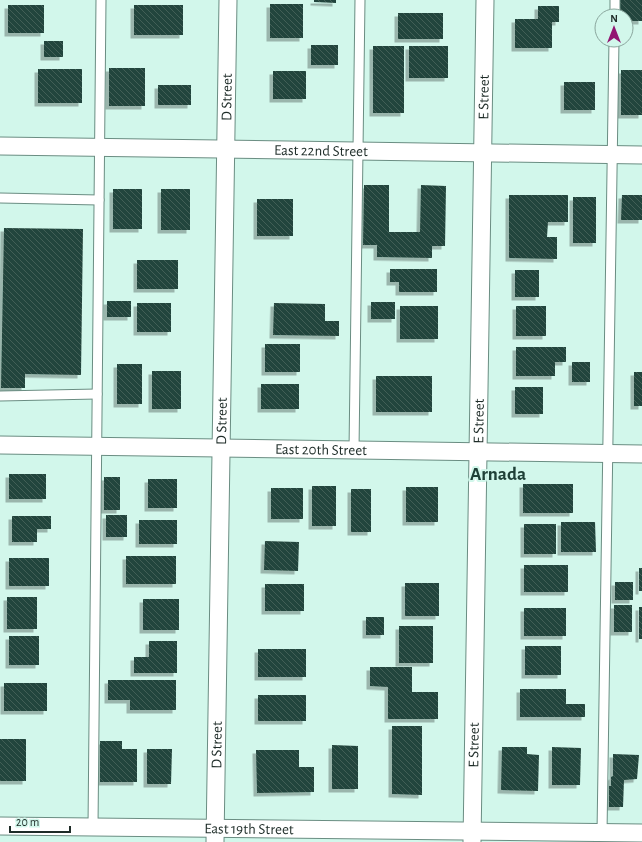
<svg xmlns="http://www.w3.org/2000/svg" width="642" height="842" viewBox="0 0 642 842" font-family="'Alegreya Sans',sans-serif">
<style>
.building{fill:url(#building-back-hatch);filter:url(#shadow)}
.lines{fill:none;stroke-linecap:round;stroke-linejoin:round}
.service-casing{stroke:#6a8d82;stroke-width:11}
.minor-casing{stroke:#6a8d82;stroke-width:19}
.service{stroke:#fff;stroke-width:9}
.minor{stroke:#fff;stroke-width:17}
.labels{text-anchor:middle;stroke-width:4;stroke-linejoin:round;paint-order:stroke}
.street-label{font-size:15px;fill:#1e2c28;stroke:#d2f7eb}
.district-label{font-size:19px;font-weight:bold;fill:#1f4037;stroke:#d2f7eb}
</style>
<defs>
<pattern id="building-back-hatch" width="6" height="6" patternUnits="userSpaceOnUse"><rect width="6" height="6" fill="#24453c"/><path d="M-1 5l2 2M0 0l6 6M5-1l2 2" fill="none" stroke="#425e56"/></pattern>
<filter id="shadow"><feDropShadow dx="-3.5" dy="3.5" stdDeviation="0" flood-color="#0004"/></filter>
</defs>
<rect width="100%" height="100%" fill="#d2f7eb"/>
<g class="building">
<path d="M 314,0 L 336,0 L 336,3 L 314,2 Z"/>
<path d="M 620,0 L 642,0 L 642,21 L 626,21 L 626,16 L 620,16 Z"/>
<rect x="270" y="4" width="33" height="34"/>
<rect x="8" y="5" width="36" height="28"/>
<rect x="134" y="5" width="49" height="30"/>
<path d="M 538,6 L 559,6 L 559,22 L 552,22 L 552,48 L 515,48 L 515,19 L 538,19 Z"/>
<rect x="398" y="13" width="45" height="26"/>
<rect x="44" y="41" width="19" height="16"/>
<rect x="311" y="45" width="27" height="20"/>
<rect x="373" y="46" width="31" height="67"/>
<rect x="409" y="46" width="39" height="32"/>
<rect x="109" y="68" width="36" height="38"/>
<rect x="38" y="69" width="44" height="34"/>
<rect x="621" y="70" width="21" height="45"/>
<rect x="273" y="71" width="33" height="28"/>
<rect x="564" y="82" width="31" height="28"/>
<rect x="158" y="85" width="33" height="20"/>
<path d="M 364,185 L 389,185 L 389,232 L 420,232 L 421,185 L 446,186 L 445,246 L 432,246 L 432,258 L 377,257 L 377,245 L 363,245 Z"/>
<rect x="113" y="189" width="29" height="40"/>
<rect x="161" y="189" width="29" height="41"/>
<path d="M 509,195 L 568,195 L 568,222 L 548,222 L 547,237 L 557,237 L 557,259 L 509,258 Z"/>
<path d="M 622,195 L 642,195 L 642,220 L 621,220 Z"/>
<rect x="573" y="197" width="23" height="46"/>
<rect x="257" y="199" width="36" height="37"/>
<path d="M 4,228 L 83,229 L 81,375 L 25,374 L 25,388 L 1,388 Z"/>
<rect x="137" y="260" width="41" height="29"/>
<path d="M 390,269 L 437,269 L 437,292 L 399,292 L 399,282 L 390,282 Z"/>
<rect x="515" y="270" width="24" height="27"/>
<rect x="107" y="301" width="24" height="16"/>
<rect x="371" y="302" width="24" height="17"/>
<rect x="137" y="303" width="34" height="29"/>
<path d="M 274,303 L 325,304 L 325,321 L 339,321 L 339,336 L 273,335 Z"/>
<rect x="400" y="306" width="38" height="33"/>
<rect x="516" y="306" width="30" height="30"/>
<rect x="265" y="344" width="35" height="28"/>
<path d="M 516,347 L 566,347 L 566,362 L 555,362 L 555,376 L 516,376 Z"/>
<rect x="572" y="362" width="18" height="20"/>
<rect x="117" y="364" width="25" height="40"/>
<rect x="152" y="371" width="29" height="38"/>
<rect x="634" y="372" width="8" height="34"/>
<rect x="376" y="376" width="56" height="36"/>
<rect x="261" y="384" width="38" height="25"/>
<rect x="515" y="387" width="28" height="27"/>
<rect x="9" y="474" width="37" height="25"/>
<rect x="104" y="477" width="16" height="33"/>
<rect x="148" y="479" width="29" height="29"/>
<rect x="523" y="484" width="50" height="29"/>
<rect x="312" y="486" width="24" height="40"/>
<rect x="406" y="487" width="32" height="35"/>
<rect x="271" y="488" width="32" height="31"/>
<rect x="351" y="489" width="20" height="43"/>
<rect x="106" y="515" width="21" height="22"/>
<path d="M 12,516 L 51,516 L 51,529 L 37,529 L 37,542 L 12,542 Z"/>
<rect x="139" y="520" width="38" height="24"/>
<path d="M 561,522 L 595,522 L 596,552 L 561,552 Z"/>
<rect x="524" y="524" width="32" height="30"/>
<path d="M 265,541 L 299,542 L 298,571 L 264,570 Z"/>
<rect x="126" y="556" width="50" height="28"/>
<rect x="9" y="558" width="40" height="28"/>
<rect x="524" y="565" width="44" height="27"/>
<rect x="639" y="568" width="3" height="23"/>
<rect x="615" y="582" width="18" height="18"/>
<rect x="405" y="583" width="34" height="33"/>
<rect x="265" y="584" width="39" height="27"/>
<rect x="7" y="597" width="30" height="32"/>
<rect x="143" y="599" width="36" height="31"/>
<rect x="614" y="605" width="18" height="27"/>
<rect x="639" y="607" width="3" height="32"/>
<rect x="524" y="608" width="42" height="28"/>
<rect x="366" y="617" width="18" height="18"/>
<rect x="399" y="626" width="34" height="37"/>
<rect x="9" y="636" width="30" height="29"/>
<path d="M 149,641 L 177,641 L 177,673 L 134,673 L 134,657 L 149,657 Z"/>
<rect x="525" y="646" width="36" height="29"/>
<rect x="258" y="649" width="48" height="28"/>
<path d="M 370,667 L 412,667 L 412,692 L 438,692 L 438,719 L 388,719 L 388,687 L 370,686 Z"/>
<path d="M 108,680 L 176,680 L 176,710 L 130,710 L 130,700 L 108,700 Z"/>
<rect x="4" y="683" width="43" height="28"/>
<path d="M 520,689 L 566,689 L 566,704 L 585,704 L 585,717 L 520,717 Z"/>
<rect x="258" y="695" width="48" height="26"/>
<path d="M 392,726 L 422,726 L 422,795 L 392,794 Z"/>
<rect x="0" y="739" width="26" height="42"/>
<path d="M 100,741 L 122,741 L 122,749 L 137,749 L 137,782 L 100,782 Z"/>
<path d="M 332,745 L 358,746 L 358,789 L 332,789 Z"/>
<path d="M 502,747 L 527,747 L 527,754 L 539,755 L 538,791 L 501,790 Z"/>
<path d="M 552,747 L 581,748 L 580,785 L 552,785 Z"/>
<path d="M 147,749 L 172,749 L 171,784 L 147,784 Z"/>
<path d="M 256,750 L 299,750 L 299,767 L 314,767 L 314,792 L 257,793 Z"/>
<path d="M 613,754 L 639,755 L 637,779 L 624,780 L 623,807 L 609,807 L 609,786 L 611,786 L 611,777 L 613,776 Z"/>
</g>
<g class="lines">
<g class="service-casing">
<g id="service">
<path d="M 615,16 L 615,0"/>
<path d="M 0,198 L 99,200"/>
<path d="M 0,396 L 97,394"/>
<path d="M 354,450 L 360,0"/>
<path d="M 93,827 L 101,0"/>
<path d="M 602,833 L 614,40"/>
</g>
</g>
<g class="minor-casing">
<g id="minor">
<path id="s1" d="M 0,146 L 642,155"/>
<path id="s2" d="M 0,445 L 642,454"/>
<path id="s3" d="M 0,826 L 642,833"/>
<path id="s4" d="M 215,842 L 228,0"/>
<path id="s5" d="M 472,842 L 485,0"/>
</g>
</g>
<use href="#service" class="service"/>
<use href="#minor" class="minor"/>
</g>
<g class="labels">
<g class="street-label">
<text dy="5" stroke="none"><textPath href="#s4" startOffset="745">D Street</textPath></text>
<text dy="5" stroke="none"><textPath href="#s5" startOffset="745">E Street</textPath></text>
<text dy="5" stroke="none"><textPath href="#s1" startOffset="321">East 22nd Street</textPath></text>
<text dy="5" stroke="none"><textPath href="#s4" startOffset="421">D Street</textPath></text>
<text dy="5" stroke="none"><textPath href="#s5" startOffset="421">E Street</textPath></text>
<text dy="5" stroke="none"><textPath href="#s2" startOffset="321">East 20th Street</textPath></text>
<text dy="5" stroke="none"><textPath href="#s4" startOffset="97">D Street</textPath></text>
<text dy="5" stroke="none"><textPath href="#s5" startOffset="97">E Street</textPath></text>
<text dy="5" stroke="none"><textPath href="#s3" startOffset="249">East 19th Street</textPath></text>
</g>
<g class="district-label">
<text x="498" y="480">Arnada</text>
</g>
</g>
<g transform="translate(614 28)"><circle r="19" fill="#d2f7eb" stroke="#8aa69d"/>
<path d="M0-3L7 15L0 10L-7 15Z" fill="#921672"/>
<text y="-6" font-size="11" font-weight="bold" text-anchor="middle" fill="#1e2c28">N</text>
</g>
<path d="M10 826v6h60v-6" fill="none" stroke="#1e2c28" stroke-width="2"/>
<text x="16" y="826" font-size="12" fill="#1e2c28" stroke="#d2f7eb" stroke-width="3" paint-order="stroke">20 m</text>
</svg>
